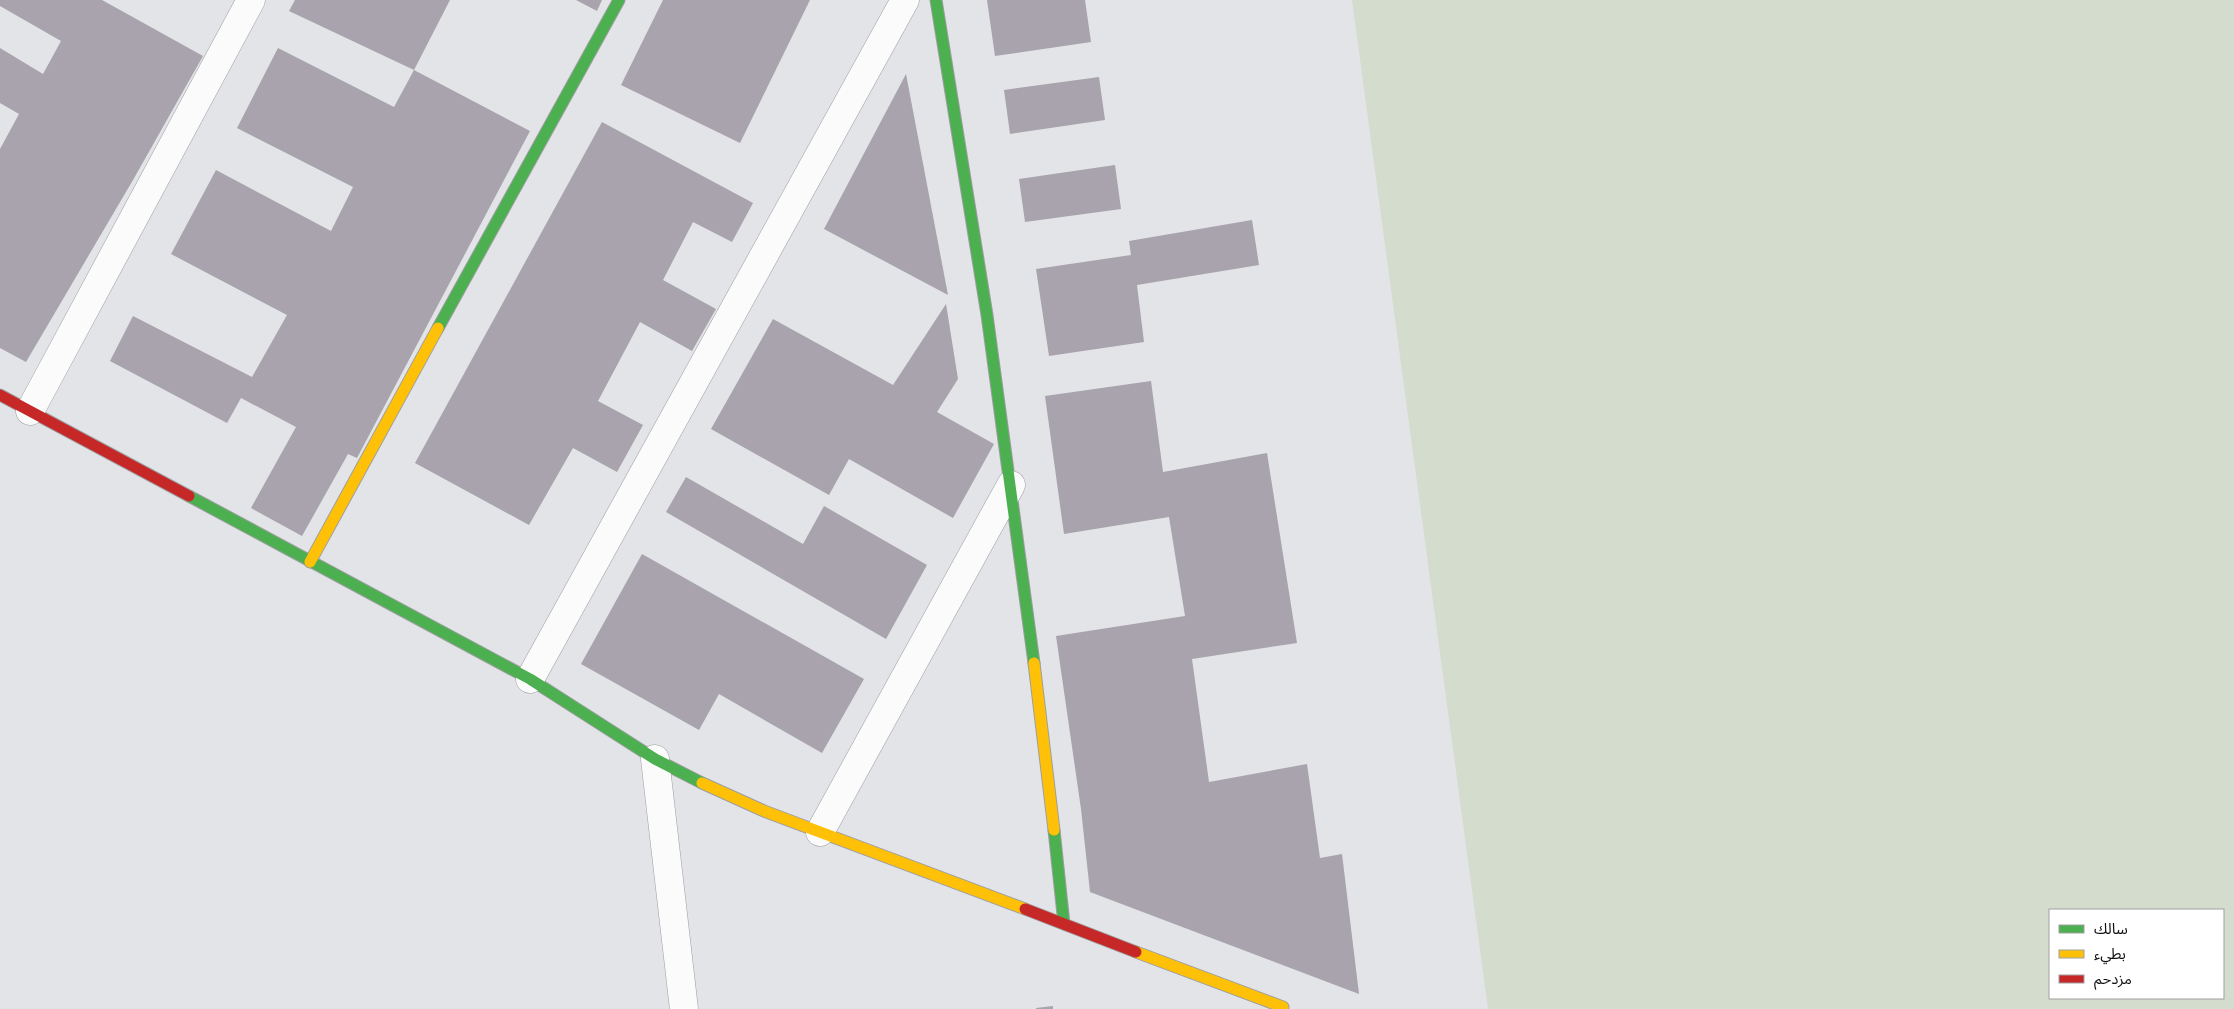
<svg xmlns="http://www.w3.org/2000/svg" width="2234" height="1009" viewBox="0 0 2234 1009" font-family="'DM Sans','Noto Sans Arabic',sans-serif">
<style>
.green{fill:#d4ddcd;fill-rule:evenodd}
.building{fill:#a8a3ac}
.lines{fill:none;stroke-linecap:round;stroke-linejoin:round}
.street-casing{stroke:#9d9ea1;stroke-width:29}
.fast-casing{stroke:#9d9ea1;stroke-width:13}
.slow-casing{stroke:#9d9ea1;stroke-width:13}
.jam-casing{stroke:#9d9ea1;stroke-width:13}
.street{stroke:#fbfbfb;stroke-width:28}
.fast{stroke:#4caf50;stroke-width:11}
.slow{stroke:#ffc107;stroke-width:11}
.jam{stroke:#c62828;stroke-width:11}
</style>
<rect width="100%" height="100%" fill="#e2e4e7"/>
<path class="green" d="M 1352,0 L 2234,0 L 2234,1009 L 1488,1009 ZM 2050,910 L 2223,910 L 2223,998 L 2050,998 Z"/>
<g class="building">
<path d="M 0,0 L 102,0 L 203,56 L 133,180 L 26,362 L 0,348 L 0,149 L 19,114 L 0,103 L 0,48 L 43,74 L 61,41 L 0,6 Z"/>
<path d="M 295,0 L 450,0 L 414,70 L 530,131 L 357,458 L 348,454 L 302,536 L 251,508 L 296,427 L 241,398 L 227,423 L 110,361 L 133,316 L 252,377 L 287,315 L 171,254 L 216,170 L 331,231 L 353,187 L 237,128 L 278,48 L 394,107 L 414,70 L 289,11 Z"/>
<path d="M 576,0 L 602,0 L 597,11 Z"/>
<path d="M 663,0 L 810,0 L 740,143 L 621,85 Z"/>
<path d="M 987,0 L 1085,0 L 1091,42 L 995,56 Z"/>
<path d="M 906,74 L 948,295 L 824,229 Z"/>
<path d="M 1099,77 L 1105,120 L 1010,134 L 1004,90 Z"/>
<path d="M 602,122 L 753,203 L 732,242 L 693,222 L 663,280 L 716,309 L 692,351 L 640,322 L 598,401 L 643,425 L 617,472 L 573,448 L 529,525 L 415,463 Z"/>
<path d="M 1115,165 L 1121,209 L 1025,222 L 1019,179 Z"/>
<path d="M 1252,220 L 1259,265 L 1137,285 L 1144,342 L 1049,356 L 1036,269 L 1131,255 L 1129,241 Z"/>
<path d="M 946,304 L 958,379 L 937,412 L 994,444 L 953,518 L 849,459 L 829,495 L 711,429 L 773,319 L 893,385 Z"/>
<path d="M 1151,381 L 1163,472 L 1267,453 L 1297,643 L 1192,659 L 1209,782 L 1307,764 L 1320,858 L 1342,854 L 1359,994 L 1090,892 L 1081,809 L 1056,636 L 1185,616 L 1169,517 L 1064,534 L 1045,396 Z"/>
<path d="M 686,477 L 803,544 L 824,506 L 927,565 L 886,639 L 666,512 Z"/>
<path d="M 642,554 L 864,679 L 822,753 L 719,694 L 699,730 L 581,664 Z"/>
<path d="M 1053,1006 L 1053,1009 L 1036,1009 L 1036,1008 Z"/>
</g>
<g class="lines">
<g class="street-casing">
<g id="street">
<path d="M 30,411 L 251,0"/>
<path d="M 530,679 L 905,0"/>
<path d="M 655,759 L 684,1009"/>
<path d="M 820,832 L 1011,485"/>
</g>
</g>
<g class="fast-casing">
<g id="fast">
<path d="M 936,0 L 987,315 L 1034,663"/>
<path d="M 438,328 L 619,0"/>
<path d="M 189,496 L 530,679 L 655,759 L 702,783"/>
<path d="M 1054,830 L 1064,924"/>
</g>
</g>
<g class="slow-casing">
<g id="slow">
<path d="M 310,562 L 438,328"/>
<path d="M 1034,663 L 1054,830"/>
<path d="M 702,783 L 764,811 L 1025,909"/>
<path d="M 1136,952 L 1283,1007"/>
</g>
</g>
<g class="jam-casing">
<g id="jam">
<path d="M 0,395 L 189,496"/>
<path d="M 1025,909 L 1136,952"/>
</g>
</g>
<use href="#street" class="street"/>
<use href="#fast" class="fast"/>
<use href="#slow" class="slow"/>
<use href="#jam" class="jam"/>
</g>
<rect x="2049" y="909" width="175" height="90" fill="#ffffff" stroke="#9f9fa0"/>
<rect x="2059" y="925" width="25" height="8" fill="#4caf50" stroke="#9f9fa0"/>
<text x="2094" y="934" font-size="15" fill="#0f1012">سالك</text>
<rect x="2059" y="950" width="25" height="8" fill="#ffc107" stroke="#9f9fa0"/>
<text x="2094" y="959" font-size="15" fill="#0f1012">بطيء</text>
<rect x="2059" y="975" width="25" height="8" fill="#c62828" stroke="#9f9fa0"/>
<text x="2094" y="984" font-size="15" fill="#0f1012">مزدحم</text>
</svg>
